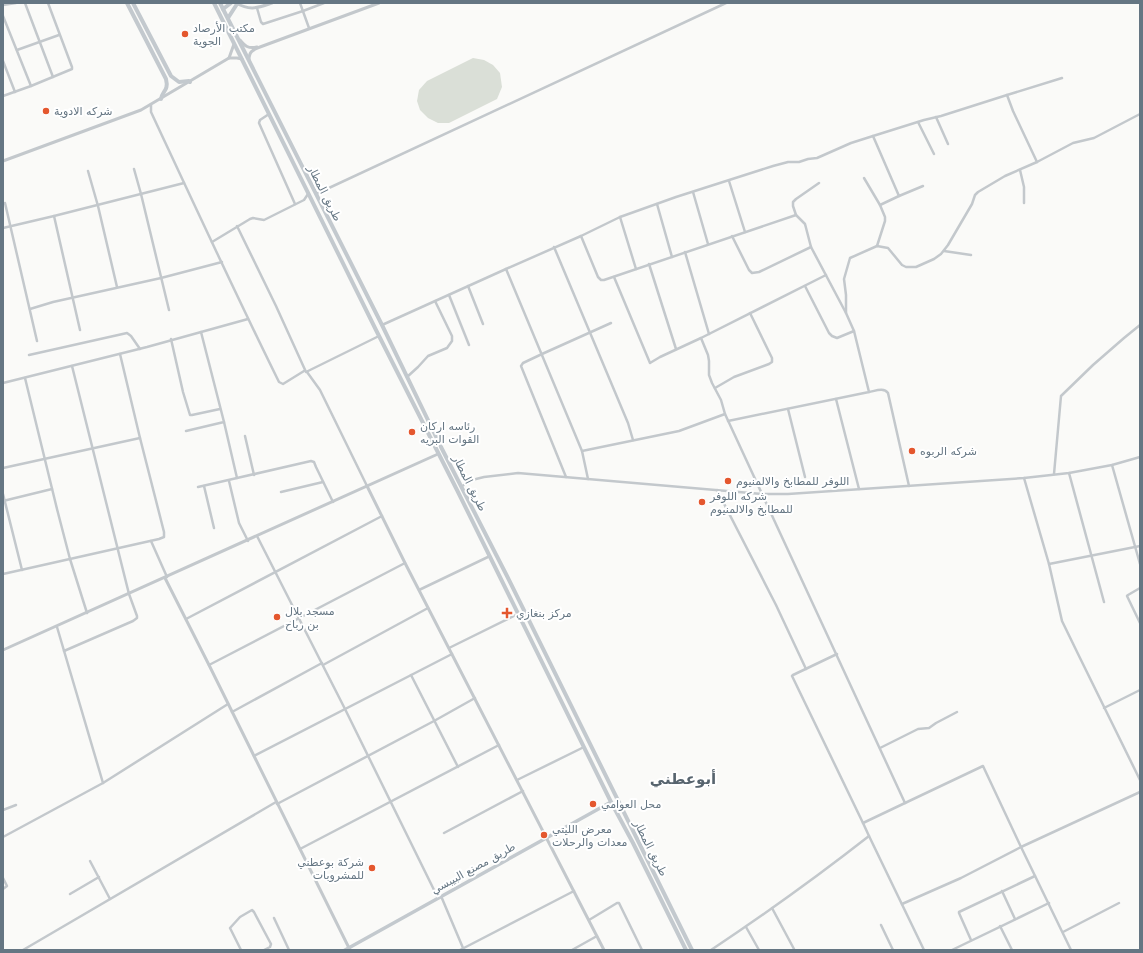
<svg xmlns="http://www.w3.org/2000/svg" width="1143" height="953" viewBox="0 0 1143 953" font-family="'DejaVu Sans',Cairo,sans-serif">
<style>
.green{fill:#dadfd7}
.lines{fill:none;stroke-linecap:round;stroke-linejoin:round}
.minor{stroke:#c3c8cc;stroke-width:2.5}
.tertiary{stroke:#c3c8cc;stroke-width:3}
.secondary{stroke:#c3c9ce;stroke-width:3.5}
.primary{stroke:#c3c9ce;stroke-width:4}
.trunk{stroke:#c3c9ce;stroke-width:4}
.poi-dot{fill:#e4572e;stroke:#fff;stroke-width:1.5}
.labels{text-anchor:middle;stroke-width:4;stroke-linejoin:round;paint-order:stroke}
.poi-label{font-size:11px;fill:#657683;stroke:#fff;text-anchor:start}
.street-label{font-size:11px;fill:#657683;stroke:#fff}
.district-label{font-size:15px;font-weight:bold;fill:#57646e;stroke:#fff}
</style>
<rect width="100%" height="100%" fill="#fafaf8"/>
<path class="green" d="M 473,58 L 484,60 L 493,65 L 500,73 L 502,87 L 497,99 L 449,123 L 438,123 L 428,118 L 420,110 L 417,101 L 419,90 L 427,81 Z"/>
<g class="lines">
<g class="minor">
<path d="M 25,3 L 53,77"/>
<path d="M 300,3 L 309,28"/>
<path d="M 3,5 L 16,3"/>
<path d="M 257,8 L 261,22 L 263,24 L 303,11 L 324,3"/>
<path d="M 3,16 L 31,86 L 3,96"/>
<path d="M 17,50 L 59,35"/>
<path d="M 3,61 L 15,92"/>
<path d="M 31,86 L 72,69 L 72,67 L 48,3"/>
<path d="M 151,105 L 151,112 C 193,202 235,293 279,382 L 283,384 L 304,371"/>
<path d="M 269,114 L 260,120 L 259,123 L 295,204"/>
<path d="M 936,117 L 948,144"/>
<path d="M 918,122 L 934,154"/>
<path d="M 1037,162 L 1013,111 L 1007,95 L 1062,78"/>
<path d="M 134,169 L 141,194 L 169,310"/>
<path d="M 1020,170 L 1024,187 L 1024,203"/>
<path d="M 88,171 L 98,206 L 117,287"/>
<path d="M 864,178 L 880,205"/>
<path d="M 729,181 L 745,232"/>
<path d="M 819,183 L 796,199 L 793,202 L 793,206 L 796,215 L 805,224 L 811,247 L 846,313"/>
<path d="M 923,186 L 899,196 L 873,136 L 924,120 L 941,116 L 1007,95"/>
<path d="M 693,192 L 708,244"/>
<path d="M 316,194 L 726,3"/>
<path d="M 5,203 L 37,341"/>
<path d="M 657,204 L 672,257"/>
<path d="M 54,216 L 80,330"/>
<path d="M 620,217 L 636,269"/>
<path d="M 237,226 L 276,306 L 306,372 L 379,336"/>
<path d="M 3,228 L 54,216 L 184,183"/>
<path d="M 581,236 L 598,277 L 601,280 L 604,280 L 796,215"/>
<path d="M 732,236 L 749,270 L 752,273 L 759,272 L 811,247"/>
<path d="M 212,242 L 250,219 L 253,218 L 264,220 L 304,200 L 308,194"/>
<path d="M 877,246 L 885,221 L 885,217 L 880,205 L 899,196"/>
<path d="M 554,247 L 628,423 L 633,440"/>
<path d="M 944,251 L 971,255"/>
<path d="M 685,252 L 709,334"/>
<path d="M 649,264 L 676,349"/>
<path d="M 506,269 L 582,451 L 588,479"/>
<path d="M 614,277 L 650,363 L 660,357 L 701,338 L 826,275"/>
<path d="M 468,286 L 483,324"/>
<path d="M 805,286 L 829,333 L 832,336 L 837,338 L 854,331"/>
<path d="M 449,295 L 469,345"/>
<path d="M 30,309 L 53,302 L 161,278 L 222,262"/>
<path d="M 382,325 L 506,269 L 581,236 L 620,217 L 676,197 L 773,166 L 788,162 L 799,162 L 808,159 L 817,158 L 851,143 L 873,136"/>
<path d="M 701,338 L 708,355 L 709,361 L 709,375 L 712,383 L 721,400 L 725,414"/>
<path d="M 171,339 L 183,392 L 190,415 L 192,415 L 220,409"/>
<path d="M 29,355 L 127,333 L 131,336 L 140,349"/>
<path d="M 307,372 L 320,390 L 367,486"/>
<path d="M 407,377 L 418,367 L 428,356 L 447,348 L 452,341 L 452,336 L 435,301"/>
<path d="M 25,378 L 57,509 L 70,559 L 87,613"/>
<path d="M 3,383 L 147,347 L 248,319"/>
<path d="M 715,388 L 734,377 L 769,364 L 772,362 L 772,358 L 750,313"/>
<path d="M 869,392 C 875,391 884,387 888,393 L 909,486"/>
<path d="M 836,399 L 859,489"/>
<path d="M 788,409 L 805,477"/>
<path d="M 728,421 L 869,392 L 854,331 L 846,313 L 846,295 L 844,279 L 850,258 L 877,246 L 888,248 L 902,265 L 906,267 L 916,267 L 934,259 L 941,254 L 948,245 L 972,204 L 975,195 L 978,192 L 1005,176 L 1037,162 L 1073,143 L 1094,138 L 1140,114"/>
<path d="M 224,422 L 237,478 L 311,461 L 314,462 L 316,467 L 333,502"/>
<path d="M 186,431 L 224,422 L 201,332"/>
<path d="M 245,436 L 254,475"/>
<path d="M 582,451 L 679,431 L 725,414 L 905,803 L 983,766 L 1021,847 L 1071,950"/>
<path d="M 1112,465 L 1140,564"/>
<path d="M 3,468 L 140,438"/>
<path d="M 1069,473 L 1104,602"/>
<path d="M 1054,474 L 1061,396 L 1093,365 L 1124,338 L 1140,325"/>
<path d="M 566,477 L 521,366 L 523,363 L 542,354 L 611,323"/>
<path d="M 1024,478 L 1049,564 L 1062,621 L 1080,658 L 1140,780"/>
<path d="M 229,481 L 239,523 L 248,541"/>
<path d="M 204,486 L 214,528"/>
<path d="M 462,486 L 476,479 L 484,477 L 518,473 L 762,494 L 788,494 L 1024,478 L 1069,473 L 1112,465 L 1140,457"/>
<path d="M 198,487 L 237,478"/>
<path d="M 717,490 L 776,605 L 806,669"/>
<path d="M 281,492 L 323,482"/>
<path d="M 3,494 L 22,570"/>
<path d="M 3,501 L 52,489"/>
<path d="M 257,536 L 345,709 L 438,898"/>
<path d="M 151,541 L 167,577"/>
<path d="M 1049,564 L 1140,546"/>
<path d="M 3,574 L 159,539 L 164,537 L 164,532 L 140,438 L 120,354"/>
<path d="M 1140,588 L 1128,595 L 1127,596 L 1140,623"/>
<path d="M 419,590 L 490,556"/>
<path d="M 186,619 L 382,516"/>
<path d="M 57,627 L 103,783"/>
<path d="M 449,648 L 518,614"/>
<path d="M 64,651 L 133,621 L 137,618 L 137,616 L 129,594 L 72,366"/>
<path d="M 837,654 L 793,675 L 792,676 L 793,678 L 863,823 L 905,803"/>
<path d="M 209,665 L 405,563"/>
<path d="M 323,665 L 428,608"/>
<path d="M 411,675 L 458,767"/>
<path d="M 1104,708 L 1140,690"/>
<path d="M 232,712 L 322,663"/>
<path d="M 880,748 L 918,729 L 929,728 L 936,723 L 957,712"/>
<path d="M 254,756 L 452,654"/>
<path d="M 517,780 L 584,747"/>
<path d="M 277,804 L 434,721 L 475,698"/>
<path d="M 3,810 L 16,805"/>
<path d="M 444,833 L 523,791"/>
<path d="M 869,836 L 924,950"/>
<path d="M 3,837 L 103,783 L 228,704"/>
<path d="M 300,849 L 499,745"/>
<path d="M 90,861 L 110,899"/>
<path d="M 3,878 L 7,886 L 3,889"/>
<path d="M 1002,891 L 1015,919"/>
<path d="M 70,894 L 99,877"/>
<path d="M 441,896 L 463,948"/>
<path d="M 902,904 L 961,878 L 1021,847 L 1140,792"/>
<path d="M 772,908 L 794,949"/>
<path d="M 274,918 L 289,950"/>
<path d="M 589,920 L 617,903 L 619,903 L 642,950"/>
<path d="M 881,925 L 893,950"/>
<path d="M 1000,926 L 1012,950"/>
<path d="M 746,927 L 759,950"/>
<path d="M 1063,932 L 1119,903"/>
<path d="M 971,940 L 959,913 L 959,912 L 1035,876"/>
<path d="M 23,950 L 276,802"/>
<path d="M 241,950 L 230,928 L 240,917 L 252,910 L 254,912 L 271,944 L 270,947 L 264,950"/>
<path d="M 460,950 L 574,891"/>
<path d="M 572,950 L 597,936"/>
<path d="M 711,950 C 765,914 818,876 869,836 L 863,823"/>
<path d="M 952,950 L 1049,903"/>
</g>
<g class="tertiary">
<path d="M 236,3 C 250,11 257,8 272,3"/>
<path d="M 240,40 C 245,46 248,49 257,47"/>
<path d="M 229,58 L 234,44"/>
<path d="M 249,60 C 249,51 253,50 260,47 L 379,3"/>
<path d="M 3,161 L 141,110 L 229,58 L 237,58 L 242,59"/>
<path d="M 367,486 L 405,563 L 604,950"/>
<path d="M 165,578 L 209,665 L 350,950"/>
<path d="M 3,650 L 438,454"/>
</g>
<path class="secondary" d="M 345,950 L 611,802"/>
<g class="primary">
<path d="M 127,3 L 166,79 C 169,91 162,91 161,99"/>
<path d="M 133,3 L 171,76 L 179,82 L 189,81 L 190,82"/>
</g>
<g class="trunk">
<path d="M 214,3 L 376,330 L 457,490 L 611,802 L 633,843 L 686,950"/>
<path d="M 220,3 L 382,325 L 441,447 L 507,576 L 692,950"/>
<path d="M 223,9 L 231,3"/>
<path d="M 228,18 L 237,4"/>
</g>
</g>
<g class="poi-dot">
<circle cx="185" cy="34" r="4"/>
<circle cx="46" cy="111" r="4"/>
<circle cx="412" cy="432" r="4"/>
<circle cx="912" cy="451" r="4"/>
<circle cx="728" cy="481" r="4"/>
<circle cx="702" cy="502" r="4"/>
<path d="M505 607h4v4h4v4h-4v4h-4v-4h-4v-4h4z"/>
<circle cx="277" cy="617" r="4"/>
<circle cx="593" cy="804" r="4"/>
<circle cx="544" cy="835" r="4"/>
<circle cx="372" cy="868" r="4"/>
</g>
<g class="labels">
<g class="poi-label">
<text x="193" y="32">مكتب الأرصاد<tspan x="193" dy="13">الجوية</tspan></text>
<text x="54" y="115">شركه الادوية</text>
<text x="420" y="430">رئاسه اركان<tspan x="420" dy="13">القوات البريه</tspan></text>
<text x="920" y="455">شركه الربوه</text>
<text x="736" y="485">اللوفر للمطابخ والالمنيوم</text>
<text x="710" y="500">شركه اللوفر<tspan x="710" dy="13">للمطابخ والالمنيوم</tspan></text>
<text x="285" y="615">مسجد بلال<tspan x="285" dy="13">بن رباح</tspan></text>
<text x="516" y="617">مركز بنغازي</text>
<text x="601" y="808">محل العوامي</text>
<text x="552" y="833">معرض الليتي<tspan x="552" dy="13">معدات والرحلات</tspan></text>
<text x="364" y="866" text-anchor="end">شركة بوعطني<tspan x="364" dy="13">للمشروبات</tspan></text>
</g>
<g class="street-label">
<text transform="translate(325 193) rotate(63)" y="4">طريق المطار</text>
<text transform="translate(470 483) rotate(63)" y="4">طريق المطار</text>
<text transform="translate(651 848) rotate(63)" y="4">طريق المطار</text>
<text transform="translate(473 868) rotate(-29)" y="4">طريق مصنع البيبسي</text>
</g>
<g class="district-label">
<text x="683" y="784">أبوعطني</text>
</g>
</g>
<rect width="1143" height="953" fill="none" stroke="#657683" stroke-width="8"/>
</svg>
